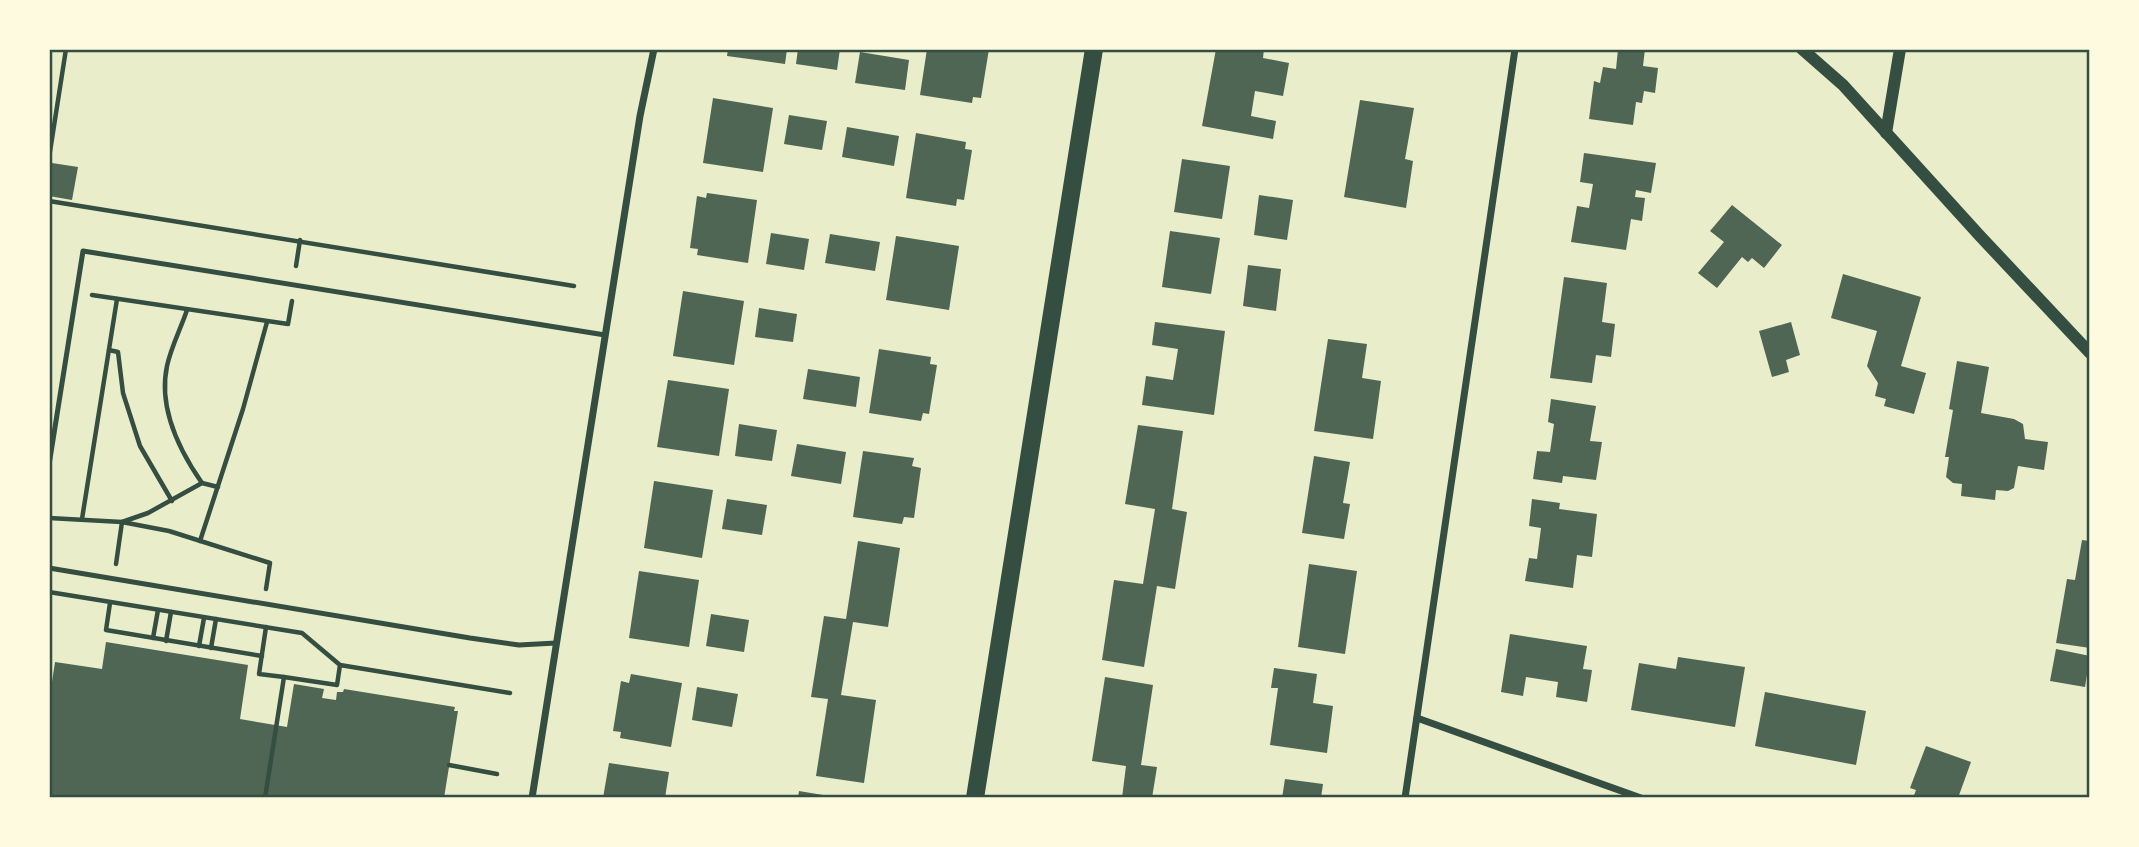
<svg xmlns="http://www.w3.org/2000/svg" width="2139" height="847" viewBox="0 0 2139 847" font-family="'DejaVu Sans',sans-serif">
<style>
.building{fill:#4f6655}
.lines{fill:none;stroke-linecap:round;stroke-linejoin:round}
.path{stroke:#344e41;stroke-width:4.5}
.service{stroke:#344e41;stroke-width:5}
.minor{stroke:#344e41;stroke-width:7}
.tertiary{stroke:#344e41;stroke-width:12}
.primary{stroke:#344e41;stroke-width:18}
.neatline{fill:none;stroke:#344e41;stroke-width:2.5}
</style>
<rect width="100%" height="100%" fill="#e9edc9"/>
<g class="building">
<path d="M 728,49 L 787,49 L 785,64 L 727,56 Z"/>
<path d="M 798,49 L 840,49 L 837,70 L 796,64 Z"/>
<path d="M 927,49 L 989,49 L 981,98 L 973,97 L 972,103 L 920,95 Z"/>
<path d="M 1216,49 L 1264,49 L 1263,58 L 1289,63 L 1283,96 L 1255,91 L 1251,116 L 1276,121 L 1273,139 L 1202,126 Z"/>
<path d="M 1618,49 L 1645,49 L 1643,66 L 1658,68 L 1655,93 L 1644,91 L 1642,103 L 1636,102 L 1633,125 L 1589,119 L 1594,81 L 1600,83 L 1603,67 L 1616,69 Z"/>
<path d="M 860,52 L 909,60 L 905,90 L 855,83 Z"/>
<path d="M 713,98 L 773,108 L 763,172 L 703,163 Z"/>
<path d="M 1360,100 L 1414,108 L 1405,159 L 1413,161 L 1406,208 L 1344,197 Z"/>
<path d="M 789,115 L 827,121 L 822,150 L 784,144 Z"/>
<path d="M 847,127 L 899,136 L 894,166 L 842,157 Z"/>
<path d="M 916,133 L 966,142 L 965,149 L 972,150 L 964,200 L 957,199 L 956,206 L 906,198 Z"/>
<path d="M 1584,153 L 1656,163 L 1651,193 L 1636,190 L 1635,197 L 1645,198 L 1642,221 L 1631,219 L 1626,250 L 1571,242 L 1577,206 L 1589,208 L 1593,184 L 1580,182 Z"/>
<path d="M 1182,159 L 1230,166 L 1222,219 L 1174,212 Z"/>
<path d="M 52,163 L 78,167 L 72,200 L 49,196 Z"/>
<path d="M 707,193 L 757,200 L 748,263 L 697,255 L 698,249 L 690,248 L 697,196 L 706,198 Z"/>
<path d="M 1259,195 L 1293,200 L 1287,240 L 1254,235 Z"/>
<path d="M 1732,205 L 1782,245 L 1764,268 L 1752,258 L 1748,262 L 1742,257 L 1717,288 L 1698,273 L 1724,242 L 1710,231 Z"/>
<path d="M 1170,231 L 1220,238 L 1211,294 L 1162,287 Z"/>
<path d="M 771,233 L 809,239 L 804,270 L 766,264 Z"/>
<path d="M 830,234 L 880,242 L 875,271 L 825,263 Z"/>
<path d="M 896,236 L 959,246 L 949,310 L 886,300 Z"/>
<path d="M 1248,265 L 1281,269 L 1276,311 L 1243,306 Z"/>
<path d="M 1843,274 L 1921,297 L 1901,366 L 1926,373 L 1914,414 L 1884,406 L 1886,399 L 1875,396 L 1878,383 L 1867,366 L 1877,331 L 1831,318 Z"/>
<path d="M 1564,277 L 1607,283 L 1602,322 L 1615,324 L 1611,357 L 1596,355 L 1592,383 L 1550,378 Z"/>
<path d="M 683,291 L 744,301 L 734,365 L 673,356 Z"/>
<path d="M 759,308 L 797,314 L 793,342 L 755,337 Z"/>
<path d="M 1155,322 L 1225,331 L 1214,415 L 1142,405 L 1146,376 L 1173,380 L 1178,349 L 1152,345 Z"/>
<path d="M 1791,322 L 1800,355 L 1786,360 L 1789,372 L 1772,377 L 1759,331 Z"/>
<path d="M 1328,339 L 1367,344 L 1362,378 L 1381,381 L 1373,439 L 1314,431 Z"/>
<path d="M 879,349 L 931,357 L 930,364 L 937,365 L 929,414 L 923,413 L 921,421 L 869,413 Z"/>
<path d="M 1957,361 L 1989,367 L 1981,413 L 2014,419 L 2023,424 L 2025,439 L 2048,442 L 2044,470 L 2018,466 L 2014,488 L 2008,491 L 1996,490 L 1995,500 L 1961,496 L 1962,484 L 1953,483 L 1946,477 L 1949,457 L 1945,457 L 1953,410 L 1949,409 Z"/>
<path d="M 808,369 L 860,377 L 856,407 L 803,399 Z"/>
<path d="M 668,380 L 729,389 L 719,456 L 657,447 Z"/>
<path d="M 1551,399 L 1596,406 L 1590,441 L 1602,442 L 1596,480 L 1563,476 L 1562,483 L 1533,479 L 1537,451 L 1550,452 L 1554,424 L 1548,422 Z"/>
<path d="M 739,424 L 777,430 L 772,461 L 735,456 Z"/>
<path d="M 1138,425 L 1183,431 L 1172,509 L 1187,512 L 1175,589 L 1157,586 L 1144,667 L 1102,660 L 1114,580 L 1143,584 L 1155,509 L 1125,504 Z"/>
<path d="M 797,444 L 846,452 L 841,484 L 791,476 Z"/>
<path d="M 863,451 L 914,458 L 912,466 L 921,468 L 914,518 L 904,517 L 902,524 L 853,517 Z"/>
<path d="M 1314,456 L 1350,462 L 1343,503 L 1350,504 L 1344,539 L 1302,533 Z"/>
<path d="M 654,481 L 713,490 L 702,558 L 644,548 Z"/>
<path d="M 727,499 L 767,505 L 762,535 L 722,529 Z"/>
<path d="M 1532,499 L 1560,503 L 1559,509 L 1597,514 L 1592,557 L 1577,555 L 1573,588 L 1525,581 L 1529,558 L 1537,559 L 1541,528 L 1529,526 Z"/>
<path d="M 2082,540 L 2090,541 L 2090,648 L 2056,643 L 2067,579 L 2075,580 Z"/>
<path d="M 858,541 L 900,548 L 888,627 L 853,622 L 841,695 L 876,700 L 864,783 L 816,776 L 828,699 L 811,697 L 824,616 L 846,619 Z"/>
<path d="M 1309,564 L 1357,571 L 1345,654 L 1298,647 Z"/>
<path d="M 639,571 L 699,580 L 689,647 L 629,638 Z"/>
<path d="M 711,614 L 749,620 L 744,652 L 706,646 Z"/>
<path d="M 1510,634 L 1587,646 L 1583,669 L 1592,670 L 1587,702 L 1556,697 L 1558,682 L 1526,677 L 1523,696 L 1501,692 Z"/>
<path d="M 106,642 L 248,665 L 240,719 L 287,727 L 294,684 L 324,689 L 322,698 L 336,700 L 337,692 L 343,692 L 344,689 L 455,707 L 454,711 L 458,711 L 444,798 L 49,798 L 49,702 L 55,662 L 102,669 Z"/>
<path d="M 2056,649 L 2090,656 L 2085,687 L 2050,681 Z"/>
<path d="M 1678,657 L 1745,667 L 1735,727 L 1631,710 L 1639,663 L 1676,669 Z"/>
<path d="M 1274,668 L 1317,674 L 1313,703 L 1333,706 L 1327,753 L 1270,745 L 1278,688 L 1271,688 Z"/>
<path d="M 631,674 L 682,683 L 671,747 L 620,738 L 621,732 L 613,731 L 621,681 L 629,683 Z"/>
<path d="M 1105,677 L 1153,685 L 1141,765 L 1157,767 L 1152,798 L 1122,798 L 1126,766 L 1092,761 Z"/>
<path d="M 697,687 L 738,694 L 732,727 L 692,720 Z"/>
<path d="M 1765,692 L 1866,711 L 1856,765 L 1755,746 Z"/>
<path d="M 1926,746 L 1971,762 L 1958,798 L 1913,798 L 1916,790 L 1910,788 Z"/>
<path d="M 609,763 L 669,772 L 665,798 L 603,798 Z"/>
<path d="M 1285,779 L 1323,784 L 1321,798 L 1282,798 Z"/>
<path d="M 799,791 L 829,796 L 828,798 L 798,798 Z"/>
</g>
<g class="lines">
<g class="path">
<path d="M 49,158 L 66,49"/>
<path d="M 49,201 L 574,286"/>
<path d="M 296,266 L 300,240"/>
<path d="M 92,295 L 288,324 L 292,301"/>
<path d="M 187,310 C 181,328 171,347 167,366 C 158,408 179,450 202,483"/>
<path d="M 109,350 L 118,352 L 123,393 L 140,446 L 172,501"/>
<path d="M 49,518 L 122,522 L 169,531 L 270,563 L 266,589"/>
<path d="M 82,519 L 117,299"/>
<path d="M 200,541 L 243,409 L 267,322"/>
<path d="M 116,564 L 122,522 L 148,513 L 202,483 L 218,487"/>
<path d="M 49,592 L 302,633 L 340,665 L 510,693"/>
<path d="M 110,603 L 106,630 L 262,656"/>
<path d="M 266,627 L 259,674 L 284,677"/>
<path d="M 153,638 L 158,610"/>
<path d="M 166,641 L 171,612"/>
<path d="M 199,646 L 204,618"/>
<path d="M 211,648 L 216,619"/>
<path d="M 449,765 L 497,774"/>
<path d="M 265,798 L 284,677 L 337,685 L 340,665"/>
</g>
<g class="service">
<path d="M 49,465 L 83,251 L 605,335"/>
<path d="M 49,568 L 470,638 L 519,645 L 556,643"/>
</g>
<g class="minor">
<path d="M 1417,718 L 1641,798"/>
<path d="M 532,798 L 640,116 L 654,49"/>
<path d="M 1405,798 L 1515,49"/>
</g>
<g class="tertiary">
<path d="M 1802,49 L 1843,85 L 1980,236 L 2090,353"/>
<path d="M 1886,133 L 1900,49"/>
</g>
<path class="primary" d="M 975,798 L 1094,49"/>
</g>
<rect width="2139" height="847" fill="none" stroke="#fefae0" stroke-width="102"/>
<rect x="51" y="51" width="2037" height="745" class="neatline"/>
</svg>
